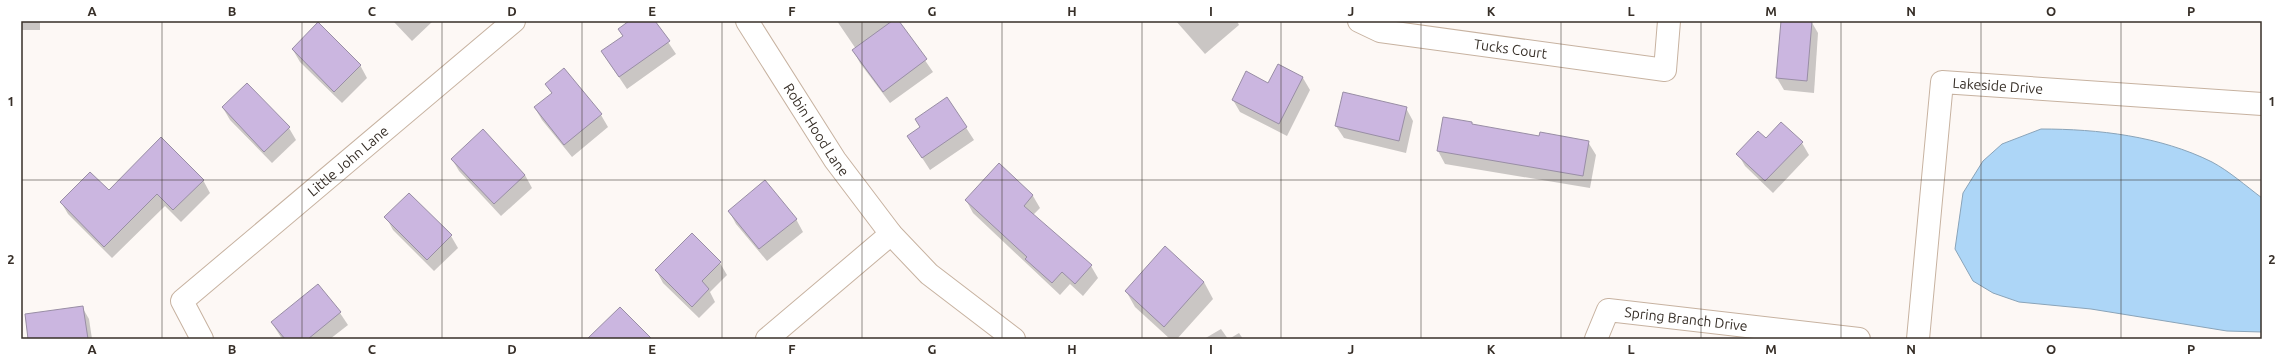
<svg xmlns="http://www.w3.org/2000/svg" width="2283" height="360" viewBox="0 0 2283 360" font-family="Ubuntu,sans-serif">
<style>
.water{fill:#add6f7;stroke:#8aa4b9}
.shadow{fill:#0003}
.building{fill:#cbb6e0;stroke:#998ea5}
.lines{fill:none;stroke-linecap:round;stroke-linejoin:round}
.minor-casing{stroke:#c7b2a0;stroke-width:24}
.minor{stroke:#fff;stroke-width:22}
.grid{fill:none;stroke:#372f28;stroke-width:1;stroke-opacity:0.55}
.labels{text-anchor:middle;stroke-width:3;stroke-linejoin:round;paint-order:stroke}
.street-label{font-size:14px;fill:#372f28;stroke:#fff}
.neatline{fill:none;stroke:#372f28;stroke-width:1.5}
.grid-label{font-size:13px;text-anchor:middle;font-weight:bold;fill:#372f28}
</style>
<rect width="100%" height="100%" fill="#fdf8f5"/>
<path class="water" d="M 2041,129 C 2098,129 2160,136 2212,162 C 2229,171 2246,186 2262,198 L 2262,332 L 2227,331 L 2091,309 L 2019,302 L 1993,293 L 1973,281 L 1955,249 L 1963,193 L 1983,161 L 2002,144 Z"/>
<g class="shadow">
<rect x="21" y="21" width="19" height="9"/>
<path d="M 393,21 L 433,21 L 412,41 Z"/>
<path d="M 631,21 L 654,21 L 676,54 L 627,89 L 602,52 L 623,37 L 619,30 Z"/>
<path d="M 837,21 L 898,21 L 933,72 L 890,103 L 860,63 L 853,50 L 856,49 Z"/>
<path d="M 1176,21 L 1237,21 L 1239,25 L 1205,54 Z"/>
<path d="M 1782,21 L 1811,21 L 1818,33 L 1814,93 L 1784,90 L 1777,78 Z"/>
<path d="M 293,50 L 360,65 L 367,78 L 342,103 L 300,62 Z"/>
<path d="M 1279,65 L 1303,78 L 1310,90 L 1287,136 L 1240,112 L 1233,100 L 1269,84 Z"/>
<path d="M 564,69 L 601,115 L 608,127 L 572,157 L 542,120 L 535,108 L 552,94 L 546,84 Z"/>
<path d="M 947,98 L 974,140 L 930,170 L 908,136 L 921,127 Z"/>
<path d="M 223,108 L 289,128 L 296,140 L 272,163 L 230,120 Z"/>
<path d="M 1406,108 L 1413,121 L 1406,153 L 1344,138 L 1336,126 Z"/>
<path d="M 1444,118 L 1471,123 L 1473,125 L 1540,137 L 1588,142 L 1596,155 L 1590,188 L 1445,164 L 1438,151 Z"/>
<path d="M 1766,140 L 1802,143 L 1809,155 L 1773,193 L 1745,166 L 1738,154 Z"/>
<path d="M 452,159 L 525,175 L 532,188 L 501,216 L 459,171 Z"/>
<path d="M 999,164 L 1033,196 L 1040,208 L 1033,215 L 1091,266 L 1098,278 L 1083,296 L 1070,284 L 1060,295 L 973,213 L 966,200 Z"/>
<path d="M 203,180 L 210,193 L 181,222 L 165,206 L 112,258 L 68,214 L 61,202 L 109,191 Z"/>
<path d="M 729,211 L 796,219 L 803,232 L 767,261 L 736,224 Z"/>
<path d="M 386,217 L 451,236 L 458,248 L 434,271 L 393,230 Z"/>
<path d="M 720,263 L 727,275 L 710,292 L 715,302 L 699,318 L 663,283 L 656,270 Z"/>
<path d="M 1204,282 L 1213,299 L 1177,339 L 1170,339 L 1135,307 L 1126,291 Z"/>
<path d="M 318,285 L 340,313 L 348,325 L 330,339 L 282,339 L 272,323 Z"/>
<path d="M 82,307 L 89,319 L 92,339 L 29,339 Z"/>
<path d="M 1221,329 L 1228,339 L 1204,339 Z"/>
<path d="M 1239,333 L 1243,339 L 1229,339 Z"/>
</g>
<g class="building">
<path d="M 629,21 L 655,21 L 670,41 L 619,77 L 601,51 L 623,36 L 618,29 Z"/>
<path d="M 892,21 L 899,21 L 927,59 L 883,92 L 852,50 Z"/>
<path d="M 1781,21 L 1812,21 L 1807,81 L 1776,78 Z"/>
<path d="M 318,22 L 361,65 L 334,92 L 292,49 Z"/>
<path d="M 1278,64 L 1303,77 L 1279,124 L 1232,100 L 1246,71 L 1268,83 Z"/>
<path d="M 564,68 L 602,114 L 564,145 L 534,107 L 552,93 L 545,84 Z"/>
<path d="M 247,83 L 290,127 L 264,152 L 222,107 Z"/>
<path d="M 1343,92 L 1407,107 L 1399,141 L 1335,126 Z"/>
<path d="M 947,97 L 967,127 L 922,158 L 907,136 L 920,127 L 915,119 Z"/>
<path d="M 1443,117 L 1472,122 L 1472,124 L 1539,136 L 1540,132 L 1589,141 L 1583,176 L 1437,151 Z"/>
<path d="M 1781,122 L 1803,142 L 1765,181 L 1736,154 L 1758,131 L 1766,138 Z"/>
<path d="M 483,129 L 525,175 L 494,204 L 451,159 Z"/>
<path d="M 161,137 L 204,180 L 173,210 L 157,194 L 104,247 L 60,202 L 90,172 L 109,190 Z"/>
<path d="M 999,163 L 1033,195 L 1024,206 L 1092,265 L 1075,284 L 1062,272 L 1052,283 L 1025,259 L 1027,257 L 965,200 Z"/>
<path d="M 765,180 L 797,219 L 759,249 L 728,211 Z"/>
<path d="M 409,193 L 452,235 L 427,260 L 384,217 Z"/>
<path d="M 692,233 L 721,262 L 702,281 L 709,289 L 692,307 L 655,270 Z"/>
<path d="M 1165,246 L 1204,282 L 1164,327 L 1125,291 Z"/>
<path d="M 318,284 L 341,312 L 308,339 L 285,339 L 271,322 Z"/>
<path d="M 83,306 L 88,339 L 28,339 L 25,314 Z"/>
<path d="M 620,307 L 652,339 L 587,339 Z"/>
</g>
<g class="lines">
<g class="minor-casing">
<g id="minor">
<path id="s1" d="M 747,21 L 835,160 L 891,234 L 929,274 L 1014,339"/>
<path id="s2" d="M 1359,21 L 1380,31 L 1665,70 L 1669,21"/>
<path id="s3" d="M 202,339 L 182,301 L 514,21"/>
<path d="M 767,339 L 891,234"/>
<path id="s4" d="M 1596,339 L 1608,310 L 1859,339"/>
<path id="s5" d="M 1918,339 L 1942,82 L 2262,104"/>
</g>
</g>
<use href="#minor" class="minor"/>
</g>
<path class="grid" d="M 162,21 L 162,339M 302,21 L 302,339M 442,21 L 442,339M 582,21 L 582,339M 722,21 L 722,339M 862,21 L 862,339M 1002,21 L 1002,339M 1142,21 L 1142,339M 1281,21 L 1281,339M 1421,21 L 1421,339M 1561,21 L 1561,339M 1701,21 L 1701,339M 1841,21 L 1841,339M 1981,21 L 1981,339M 2121,21 L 2121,339M 21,180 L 2262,180"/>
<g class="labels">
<g class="street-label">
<text dy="5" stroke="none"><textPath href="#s2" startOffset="155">Tucks Court</textPath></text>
<text dy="5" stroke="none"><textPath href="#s5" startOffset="314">Lakeside Drive</textPath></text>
<text dy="5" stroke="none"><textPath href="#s1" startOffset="129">Robin Hood Lane</textPath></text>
<text dy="5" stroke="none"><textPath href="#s3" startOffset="260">Little John Lane</textPath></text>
<text dy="5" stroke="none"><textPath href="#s4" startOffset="110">Spring Branch Drive</textPath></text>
</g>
</g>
<rect width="2283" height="360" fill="none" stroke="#ffffff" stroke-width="44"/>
<rect x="22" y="22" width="2239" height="316" class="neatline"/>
<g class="grid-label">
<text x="92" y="16">A</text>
<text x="232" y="16">B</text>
<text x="372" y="16">C</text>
<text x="512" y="16">D</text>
<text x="652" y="16">E</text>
<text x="792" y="16">F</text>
<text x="932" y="16">G</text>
<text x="1072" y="16">H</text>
<text x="1211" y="16">I</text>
<text x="1351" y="16">J</text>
<text x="1491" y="16">K</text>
<text x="1631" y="16">L</text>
<text x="1771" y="16">M</text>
<text x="1911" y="16">N</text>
<text x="2051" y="16">O</text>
<text x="2191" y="16">P</text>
<text x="11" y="106">1</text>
<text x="2272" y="106">1</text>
<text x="11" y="264">2</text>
<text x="2272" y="264">2</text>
<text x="92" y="354">A</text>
<text x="232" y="354">B</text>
<text x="372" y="354">C</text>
<text x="512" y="354">D</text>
<text x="652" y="354">E</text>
<text x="792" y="354">F</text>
<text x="932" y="354">G</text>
<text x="1072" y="354">H</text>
<text x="1211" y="354">I</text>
<text x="1351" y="354">J</text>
<text x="1491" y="354">K</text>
<text x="1631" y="354">L</text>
<text x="1771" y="354">M</text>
<text x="1911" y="354">N</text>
<text x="2051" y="354">O</text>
<text x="2191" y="354">P</text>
</g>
</svg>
